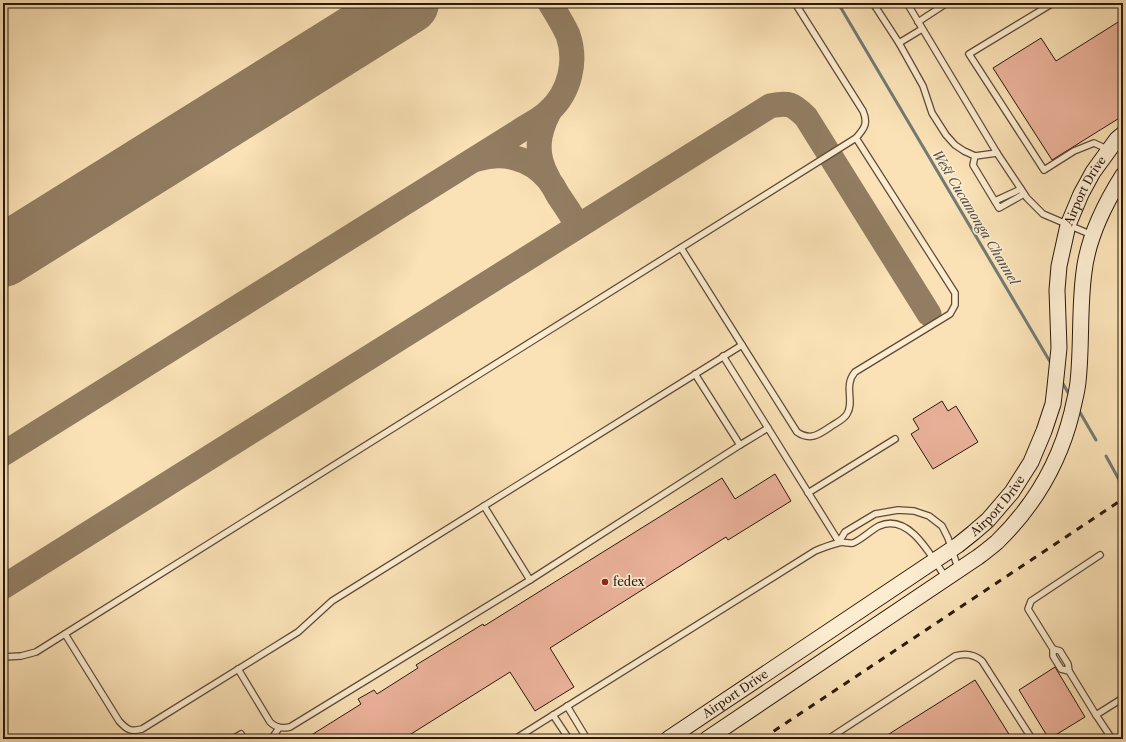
<svg xmlns="http://www.w3.org/2000/svg" width="1126" height="742" viewBox="0 0 1126 742" font-family="'Libre Caslon Text',serif">
<style>
.lines{fill:none;stroke-linecap:round;stroke-linejoin:round}
.stream{stroke:#727a73;stroke-width:3}
.taxiway{stroke:#927d62;stroke-width:25}
.runway{stroke:#927d62;stroke-width:62}
.building{fill:#ecb39b;stroke:#2b180d}
.lane-casing{stroke:#5f4a37;stroke-width:8}
.secondary-casing{stroke:#2b180d;stroke-width:17}
.lane{stroke:#fcecd0;stroke-width:5.5}
.secondary{stroke:#fcecd0;stroke-width:15}
.rail{stroke:#2b180d;stroke-width:3;stroke-dasharray:7 7;stroke-linecap:butt}
.poi-dot{fill:#8f2418;stroke:#fcecd0;stroke-width:1.5}
.labels{text-anchor:middle;stroke-width:3.5;stroke-linejoin:round;paint-order:stroke}
.street-label{font-size:12px;fill:#2b180d;stroke:#fcecd0}
.poi-label{font-size:12px;fill:#2b180d;stroke:#fcecd0;text-anchor:start}
.water-label{font-size:13px;font-style:italic;fill:#545148;stroke:#fcecd0}
</style>
<rect width="100%" height="100%" fill="#fae2b6"/>
<filter id="stains"><feTurbulence type="fractalNoise" baseFrequency=".005" numOctaves="4"/><feColorMatrix values="0 0 0 0 .2 0 0 0 0 .09 0 0 0 0 .02 0 0 0 .5 -.17"/></filter>
<radialGradient id="worn" r=".72"><stop offset=".6" stop-color="#630" stop-opacity="0"/><stop offset="1" stop-color="#630" stop-opacity=".3"/></radialGradient>
<g class="lines">
<g class="stream">
<path d="M 838,3 L 1052,365"/>
<path d="M 1062,382 L 1070,396"/>
<path d="M 1078,409 L 1096,440"/>
<path d="M 1106,456 L 1123,487"/>
</g>
<g class="taxiway">
<path d="M 478,159 C 502,151 531,158 548,179 C 552,184 555,189 558,195 C 565,205 572,216 578,226"/>
<path d="M 548,178 C 535,155 537,135 549,112"/>
<path d="M 3,454 L 518,132 C 528,125 540,120 549,111 C 570,92 577,61 568,35 C 563,24 556,13 550,3"/>
<path d="M 3,587 L 770,106 C 789,102 793,104 806,117 L 929,314"/>
</g>
<path class="runway" d="M 3,256 L 408,3"/>
</g>
<g class="building">
<path d="M 1123,19 L 1123,110 L 1118,113 L 1121,117 L 1052,160 L 993,68 L 1041,38 L 1056,61 Z"/>
<path d="M 942,401 L 948,411 L 956,406 L 978,442 L 933,469 L 911,434 L 919,429 L 913,419 Z"/>
<path d="M 775,474 L 791,501 L 728,540 L 726,537 L 550,648 L 574,687 L 535,711 L 510,672 L 403,739 L 305,739 L 361,704 L 358,699 L 374,690 L 377,694 L 418,668 L 416,665 L 483,624 L 484,626 L 722,478 L 735,499 Z"/>
<path d="M 1055,667 L 1085,717 L 1049,739 L 1019,690 Z"/>
<path d="M 975,680 L 1012,739 L 881,739 Z"/>
</g>
<g class="lines">
<g class="lane-casing">
<g id="lane">
<path d="M 873,3 L 899,43 L 922,29"/>
<path d="M 907,3 L 997,153 L 1027,198 L 1043,214 L 1092,235"/>
<path d="M 1053,3 L 969,54 L 1044,170 L 1074,151 L 1094,143 L 1109,150"/>
<path d="M 918,22 L 947,3"/>
<path d="M 899,43 L 923,86 L 932,113 L 946,135 L 955,145 L 964,151 L 975,156 L 997,153"/>
<path d="M 975,156 L 973,165 L 999,208 L 1024,194"/>
<path d="M 995,201 L 1021,189"/>
<path d="M 681,248 L 742,345"/>
<path d="M 723,356 L 839,542"/>
<path d="M 740,445 L 768,428"/>
<path d="M 808,493 L 895,439"/>
<path d="M 484,506 L 530,580"/>
<path d="M 839,542 L 845,532 L 875,514 L 898,510 L 914,511 L 929,516 L 942,526 L 948,538 L 958,568"/>
<path d="M 65,634 L 119,721 C 127,730 131,732 142,729 L 298,632 L 332,601 L 742,345 L 797,432 C 811,442 821,433 833,425 C 838,422 844,419 847,414 C 855,401 843,386 855,372 L 950,314 L 955,305 L 955,293 L 856,138"/>
<path d="M 1053,649 L 1028,609 L 1031,601 L 1100,555"/>
<path d="M 3,657 L 21,656 L 36,652 L 856,138 C 865,128 868,123 863,111 L 795,3"/>
<path d="M 238,669 L 270,722 C 276,728 282,729 290,727 L 530,580 L 740,445 L 695,374"/>
<path d="M 1069,671 L 1061,669 L 1053,656 L 1053,649 L 1060,651 L 1068,664 L 1069,671 L 1096,715 L 1123,698"/>
<path d="M 567,706 L 587,739"/>
<path d="M 553,715 L 569,739"/>
<path d="M 1096,715 L 1112,739"/>
<path d="M 233,739 L 241,734 L 244,739"/>
<path d="M 271,739 L 272,738 L 279,728"/>
<path d="M 515,739 L 815,551 C 822,548 830,545 838,543 C 843,541 848,544 853,543 C 861,540 871,530 879,526 C 910,512 932,558 946,578"/>
<path d="M 828,739 L 955,656 C 965,653 974,654 982,661 L 1032,739"/>
</g>
</g>
<g class="secondary-casing">
<g id="secondary">
<path id="s1" d="M 668,739 L 958,545 L 973,533 L 988,520 L 1012,492 L 1031,462 L 1044,431 L 1053,404 L 1055,387 L 1059,348 L 1057,290 L 1059,266 L 1068,225 L 1081,194 L 1093,172 L 1117,139 L 1123,134"/>
<path d="M 707,739 L 978,557 C 985,552 991,547 997,542 C 1034,506 1060,461 1072,412 C 1074,402 1077,392 1078,382 C 1082,345 1079,309 1084,272 C 1088,237 1104,205 1123,175"/>
</g>
</g>
<use href="#lane" class="lane"/>
<use href="#secondary" class="secondary"/>
<path class="rail" d="M 762,739 L 1123,499"/>
</g>
<circle class="poi-dot" cx="605" cy="582" r="4"/>
<g class="labels">
<g class="street-label">
<text dy="4" stroke="none"><textPath href="#s1" startOffset="741">Airport Drive</textPath></text>
<text dy="4" stroke="none"><textPath href="#s1" startOffset="405">Airport Drive</textPath></text>
<text dy="4" stroke="none"><textPath href="#s1" startOffset="81">Airport Drive</textPath></text>
</g>
<g class="poi-label">
<text x="613" y="586">fedex</text>
</g>
<g class="water-label">
<text transform="translate(976 217) rotate(59)" y="5">West Cucamonga Channel</text>
</g>
</g>
<rect width="1126" height="742" fill="none" stroke="#fae2b6" stroke-width="16"/>
<rect x="4" y="4" width="1118" height="734" fill="none" stroke="#2b180d" stroke-width="2"/>
<rect x="8" y="8" width="1110" height="726" fill="none" stroke="#2b180d"/>
<rect width="100%" height="100%" filter="url(#stains)"/>
<rect width="100%" height="100%" fill="url(#worn)"/>
</svg>
